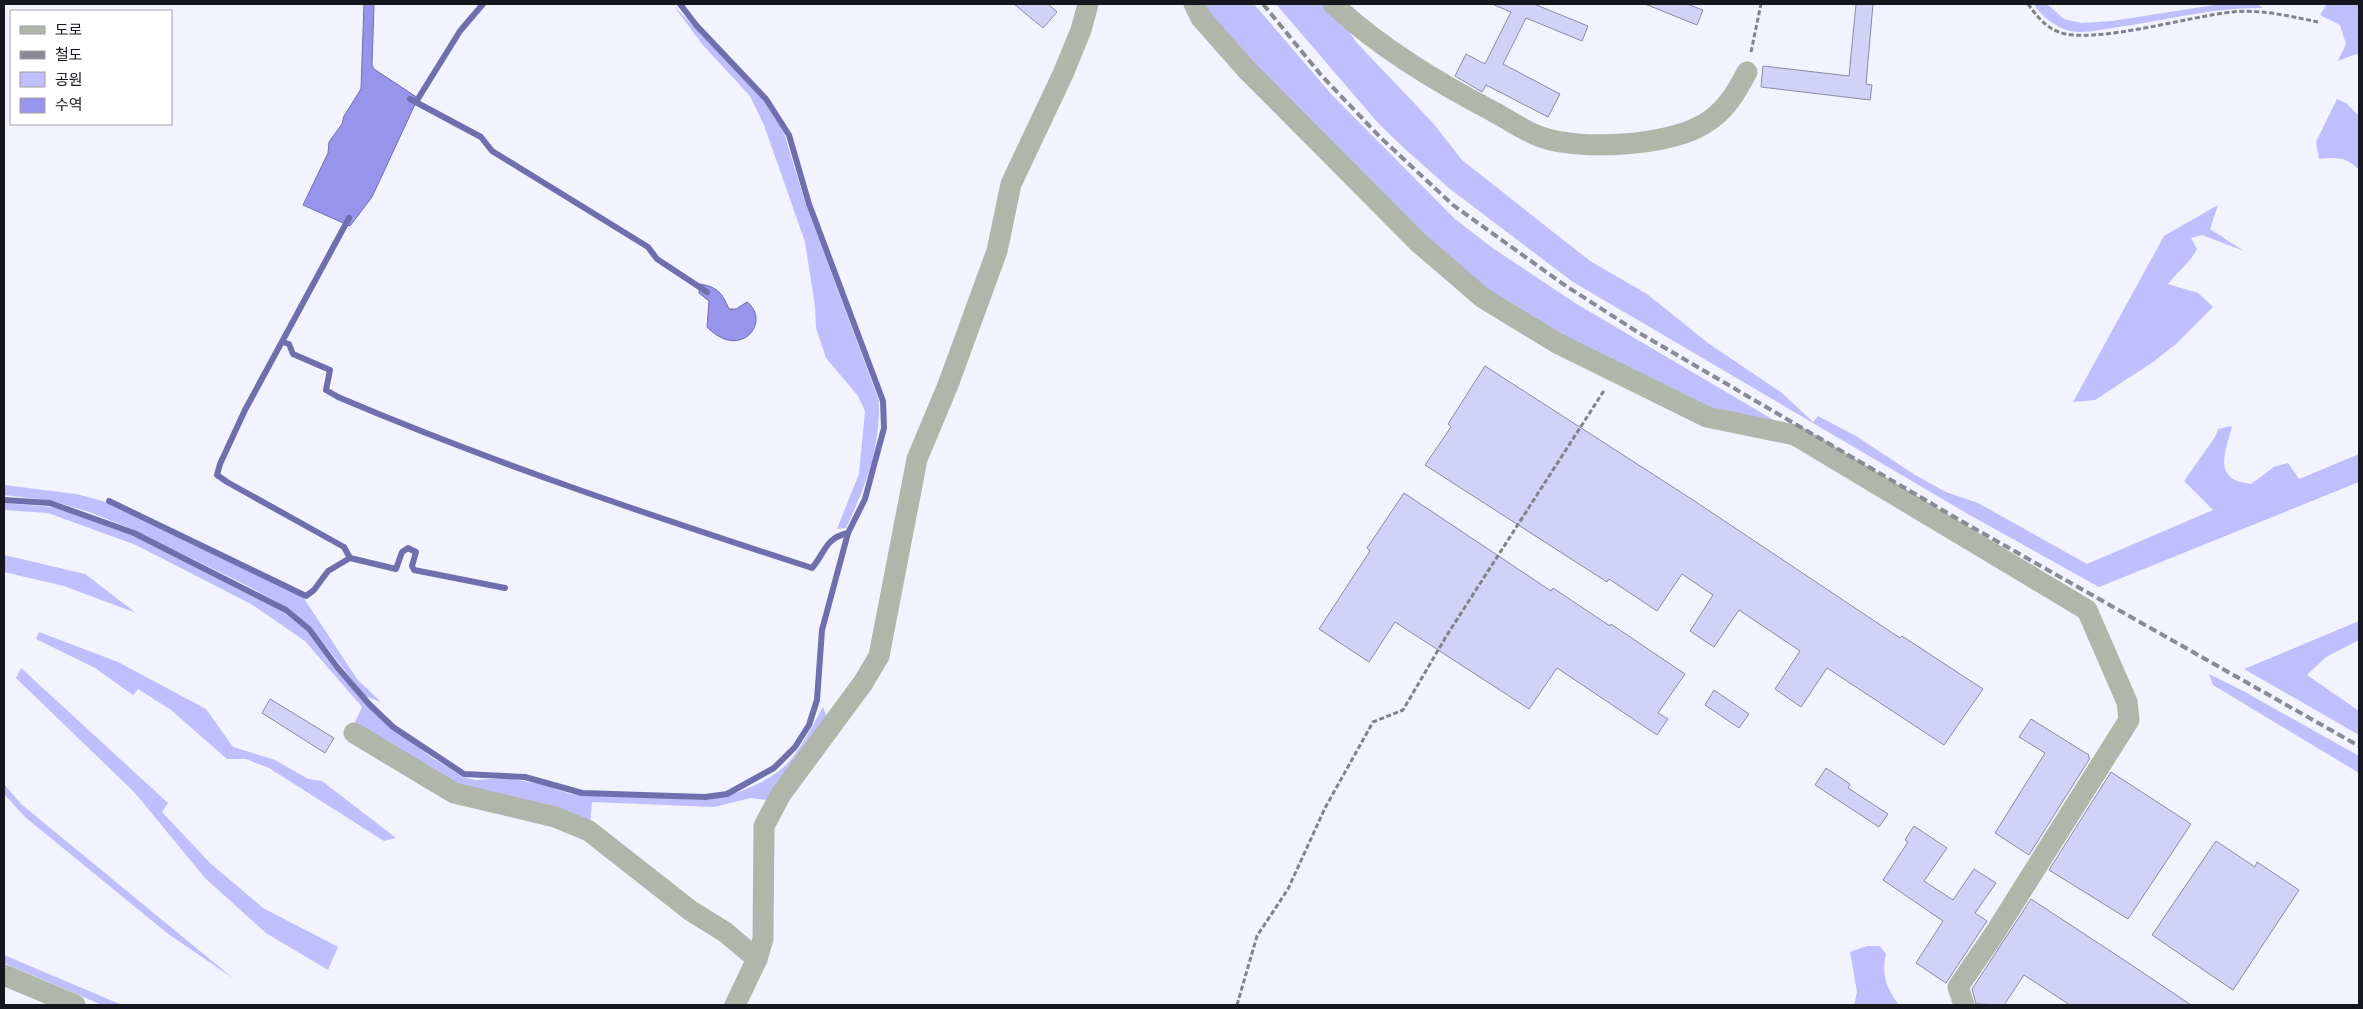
<svg xmlns="http://www.w3.org/2000/svg" width="2363" height="1009" viewBox="0 0 2363 1009" font-family="'Work Sans','Noto Sans KR',sans-serif">
<style>
.green{fill:#bebffc}
.water{fill:#9795eb;stroke:#706fae}
.lines{fill:none;stroke-linecap:round;stroke-linejoin:round}
.stream{stroke:#706fae;stroke-width:6}
.building{fill:#d1d2f6;stroke:#8a8ba3}
.path{stroke:#81828b;stroke-width:3;stroke-dasharray:5 2.5;stroke-linecap:butt}
.street{stroke:#b1b6ab;stroke-width:21}
.rail{stroke:#8a8a94;stroke-width:4;stroke-dasharray:8 4;stroke-linecap:butt}
</style>
<rect width="100%" height="100%" fill="#f2f3fe"/>
<g class="green">
<path d="M 1198,4 L 1254,4 L 1332,95 L 1455,219 L 1491,247 L 1575,303 L 1787,428 L 1709,414 L 1484,293 L 1420,238 Z"/>
<path d="M 1276,4 L 1327,4 L 1337,13 L 1356,42 L 1433,123 L 1462,160 L 1590,261 L 1647,294 L 1708,343 L 1782,393 L 1813,422 L 1818,416 L 1856,436 L 1915,475 L 1946,492 L 1978,503 L 2087,564 L 2213,510 L 2184,481 L 2215,437 L 2218,429 L 2232,426 C 2225,454 2212,480 2251,484 L 2274,467 L 2288,463 L 2299,479 L 2359,454 L 2359,482 L 2099,587 L 1968,514 L 1573,282 L 1450,189 L 1404,148 L 1378,123 Z"/>
<path d="M 2034,4 L 2047,4 L 2064,19 L 2081,23 L 2112,21 L 2221,4 L 2258,4 L 2263,8 C 2215,7 2167,20 2119,27 C 2104,29 2085,34 2070,31 C 2055,27 2041,16 2034,4 Z"/>
<path d="M 2327,4 L 2359,4 L 2359,55 L 2356,54 L 2338,61 L 2346,44 L 2340,25 L 2320,15 Z"/>
<path d="M 673,5 L 762,98 L 784,133 L 805,202 L 879,401 C 880,450 866,485 846,528 L 837,529 L 859,474 L 865,411 L 858,396 L 826,358 L 816,328 L 815,306 L 805,242 L 764,125 L 750,96 L 702,44 Z"/>
<path d="M 2337,99 L 2346,103 L 2359,116 L 2359,170 C 2347,157 2336,157 2319,159 L 2316,142 Z"/>
<path d="M 2218,205 L 2210,229 L 2244,251 L 2202,235 L 2191,238 L 2197,249 C 2190,263 2177,272 2168,284 L 2198,293 L 2213,307 L 2176,344 L 2153,362 L 2095,400 L 2073,402 L 2164,236 Z"/>
<path d="M 4,485 L 76,494 L 103,501 L 303,597 L 357,679 L 381,702 L 365,696 L 310,626 L 286,607 L 242,583 L 132,529 L 89,512 L 53,501 L 4,495 Z"/>
<path d="M 4,503 L 52,507 L 135,536 L 283,612 L 306,630 L 335,670 L 372,710 L 431,757 L 463,777 L 475,780 L 507,778 L 540,784 L 571,794 L 705,800 C 734,795 765,785 787,764 C 802,748 812,726 823,707 L 829,722 L 766,800 L 751,798 L 714,807 L 592,802 L 590,826 L 459,786 L 354,724 L 362,707 L 305,641 L 251,604 L 136,545 L 48,513 L 4,510 Z"/>
<path d="M 4,555 L 85,574 L 136,613 L 64,586 L 4,572 Z"/>
<path d="M 2359,621 L 2359,640 L 2326,657 L 2307,675 L 2359,711 L 2359,735 L 2244,669 Z"/>
<path d="M 39,632 L 118,662 L 206,709 L 233,747 L 275,760 L 308,779 L 322,781 L 396,838 L 384,841 L 269,768 L 246,759 L 227,759 L 171,710 L 138,689 L 133,695 L 95,668 L 36,639 Z"/>
<path d="M 21,668 L 168,803 L 162,812 L 210,863 L 263,908 L 338,947 L 328,970 L 266,933 L 205,878 L 135,793 L 16,678 Z"/>
<path d="M 2209,674 L 2245,692 L 2359,756 L 2359,773 L 2213,685 Z"/>
<path d="M 4,784 L 21,804 L 234,979 L 167,933 L 25,817 L 4,794 Z"/>
<path d="M 1867,946 L 1880,946 L 1886,954 C 1881,975 1887,989 1899,1005 L 1854,1005 L 1857,992 L 1850,952 Z"/>
<path d="M 4,955 L 122,1005 L 102,1005 L 4,963 Z"/>
</g>
<g class="water">
<path d="M 364,4 L 374,4 L 372,65 L 374,69 L 418,98 L 372,197 L 350,226 L 303,205 L 328,153 L 329,142 L 342,124 L 344,116 L 361,89 Z"/>
<path d="M 700,284 C 718,287 722,293 729,309 L 736,309 L 747,302 C 772,321 741,362 707,327 L 709,301 L 699,293 Z"/>
</g>
<g class="lines">
<g class="stream">
<path d="M 410,99 L 481,137 L 492,151 L 648,247 L 657,259 L 707,292"/>
<path d="M 416,102 L 460,31 L 483,4"/>
<path d="M 283,342 L 289,344 L 293,354 L 330,370 L 326,390 L 338,397 C 493,463 652,516 812,568 C 825,553 825,538 848,533"/>
<path d="M 4,500 L 50,503 L 134,533 L 286,610 L 309,629 L 337,667 L 369,704 L 393,727 L 464,774 L 525,777 L 582,793 L 705,797 L 727,794 L 774,768 L 795,747 L 809,725 L 817,700 L 822,630 L 848,533 L 865,499 L 884,428 L 883,401 L 809,204 L 789,135 L 766,99 L 696,25 L 680,4"/>
<path d="M 109,501 L 306,596 L 314,590 L 328,571 L 350,558 L 344,547 L 227,482 L 217,475 L 220,464 L 245,410 L 349,218"/>
<path d="M 350,558 L 396,569 L 402,552 L 408,548 L 416,552 L 412,566 L 414,570 L 505,588"/>
</g>
</g>
<g class="building">
<path d="M 1014,4 L 1048,4 L 1057,12 L 1043,28 Z"/>
<path d="M 1492,4 L 1534,4 L 1588,26 L 1582,41 L 1526,18 L 1503,64 L 1560,94 L 1548,117 L 1486,85 L 1482,92 L 1455,76 L 1466,54 L 1485,64 L 1511,12 Z"/>
<path d="M 1645,4 L 1687,4 L 1703,10 L 1697,25 Z"/>
<path d="M 1856,4 L 1873,4 L 1866,84 L 1872,85 L 1870,100 L 1761,87 L 1763,66 L 1849,76 Z"/>
<path d="M 1485,366 L 1693,500 L 1900,638 L 1902,636 L 1983,689 L 1944,745 L 1827,668 L 1801,707 L 1775,689 L 1800,651 L 1739,610 L 1714,647 L 1690,631 L 1713,595 L 1682,574 L 1657,611 L 1609,579 L 1607,582 L 1425,465 L 1451,427 L 1448,424 Z"/>
<path d="M 1404,493 L 1551,591 L 1553,588 L 1610,626 L 1611,624 L 1685,674 L 1658,713 L 1668,719 L 1657,735 L 1557,668 L 1529,709 L 1395,622 L 1369,662 L 1319,629 L 1370,551 L 1367,548 Z"/>
<path d="M 1714,690 L 1749,714 L 1739,728 L 1705,705 Z"/>
<path d="M 270,699 L 334,738 L 325,753 L 262,713 Z"/>
<path d="M 2031,719 L 2089,755 L 2088,757 L 2090,758 L 2029,855 L 1995,833 L 2045,753 L 2019,737 Z"/>
<path d="M 1826,768 L 1850,784 L 1848,788 L 1888,814 L 1879,827 L 1815,785 Z"/>
<path d="M 2111,772 L 2191,824 L 2128,919 L 2049,870 Z"/>
<path d="M 1914,826 L 1947,848 L 1924,881 L 1953,900 L 1974,869 L 1996,883 L 1975,913 L 1987,921 L 1946,983 L 1916,963 L 1943,921 L 1883,880 L 1908,842 L 1905,840 Z"/>
<path d="M 2216,841 L 2255,867 L 2257,862 L 2299,890 L 2233,990 L 2152,935 Z"/>
<path d="M 2031,899 L 2127,962 L 2191,1005 L 2070,1005 L 2024,975 L 2004,1005 L 1976,1004 L 1972,989 Z"/>
</g>
<g class="lines">
<g class="path">
<path d="M 2028,4 C 2036,15 2045,27 2059,32 C 2092,45 2191,16 2232,12 C 2261,9 2289,16 2318,22"/>
<path d="M 1751,52 L 1761,4"/>
<path d="M 1237,1005 L 1257,936 L 1288,889 L 1325,808 L 1373,722 L 1403,710 L 1447,635 L 1605,389"/>
</g>
<g class="street">
<path d="M 1194,4 L 1201,18 L 1247,70 L 1419,243 L 1483,298 L 1557,343 L 1707,417 L 1795,435 L 2087,610 L 2127,702 L 2129,720 L 1993,936 L 1958,987 L 1964,1005"/>
<path d="M 1333,4 C 1380,48 1437,82 1494,112 C 1509,120 1524,131 1541,137 C 1580,151 1668,146 1704,124 C 1725,112 1736,93 1747,72"/>
<path d="M 354,733 L 454,793 L 555,817 L 589,831 L 691,911 L 725,932 L 757,959"/>
<path d="M 4,975 L 75,1005"/>
<path d="M 735,1005 L 757,959 L 763,939 L 764,826 L 781,794 L 863,683 L 879,656 L 917,459 L 948,385 L 997,251 L 1011,184 L 1063,74 L 1081,30 L 1088,4"/>
</g>
<path class="rail" d="M 1263,4 L 1321,75 L 1381,138 L 1453,205 L 1563,284 L 1636,331 L 1963,522 L 2359,746"/>
</g>
<rect width="2363" height="1009" fill="none" stroke="#16161f" stroke-width="10"/>
<rect x="10" y="10" width="162" height="115" fill="#ffffff" stroke="#a2a2a5"/>
<rect x="20" y="26" width="25" height="8" fill="#b1b6ab" stroke="#a2a2a5"/>
<text x="55" y="35" font-size="15" fill="#16161f">도로</text>
<rect x="20" y="51" width="25" height="8" fill="#8a8a94" stroke="#a2a2a5"/>
<text x="55" y="60" font-size="15" fill="#16161f">철도</text>
<rect x="20" y="72" width="25" height="15" fill="#bebffc" stroke="#a2a2a5"/>
<text x="55" y="85" font-size="15" fill="#16161f">공원</text>
<rect x="20" y="98" width="25" height="15" fill="#9795eb" stroke="#a2a2a5"/>
<text x="55" y="110" font-size="15" fill="#16161f">수역</text>
</svg>
